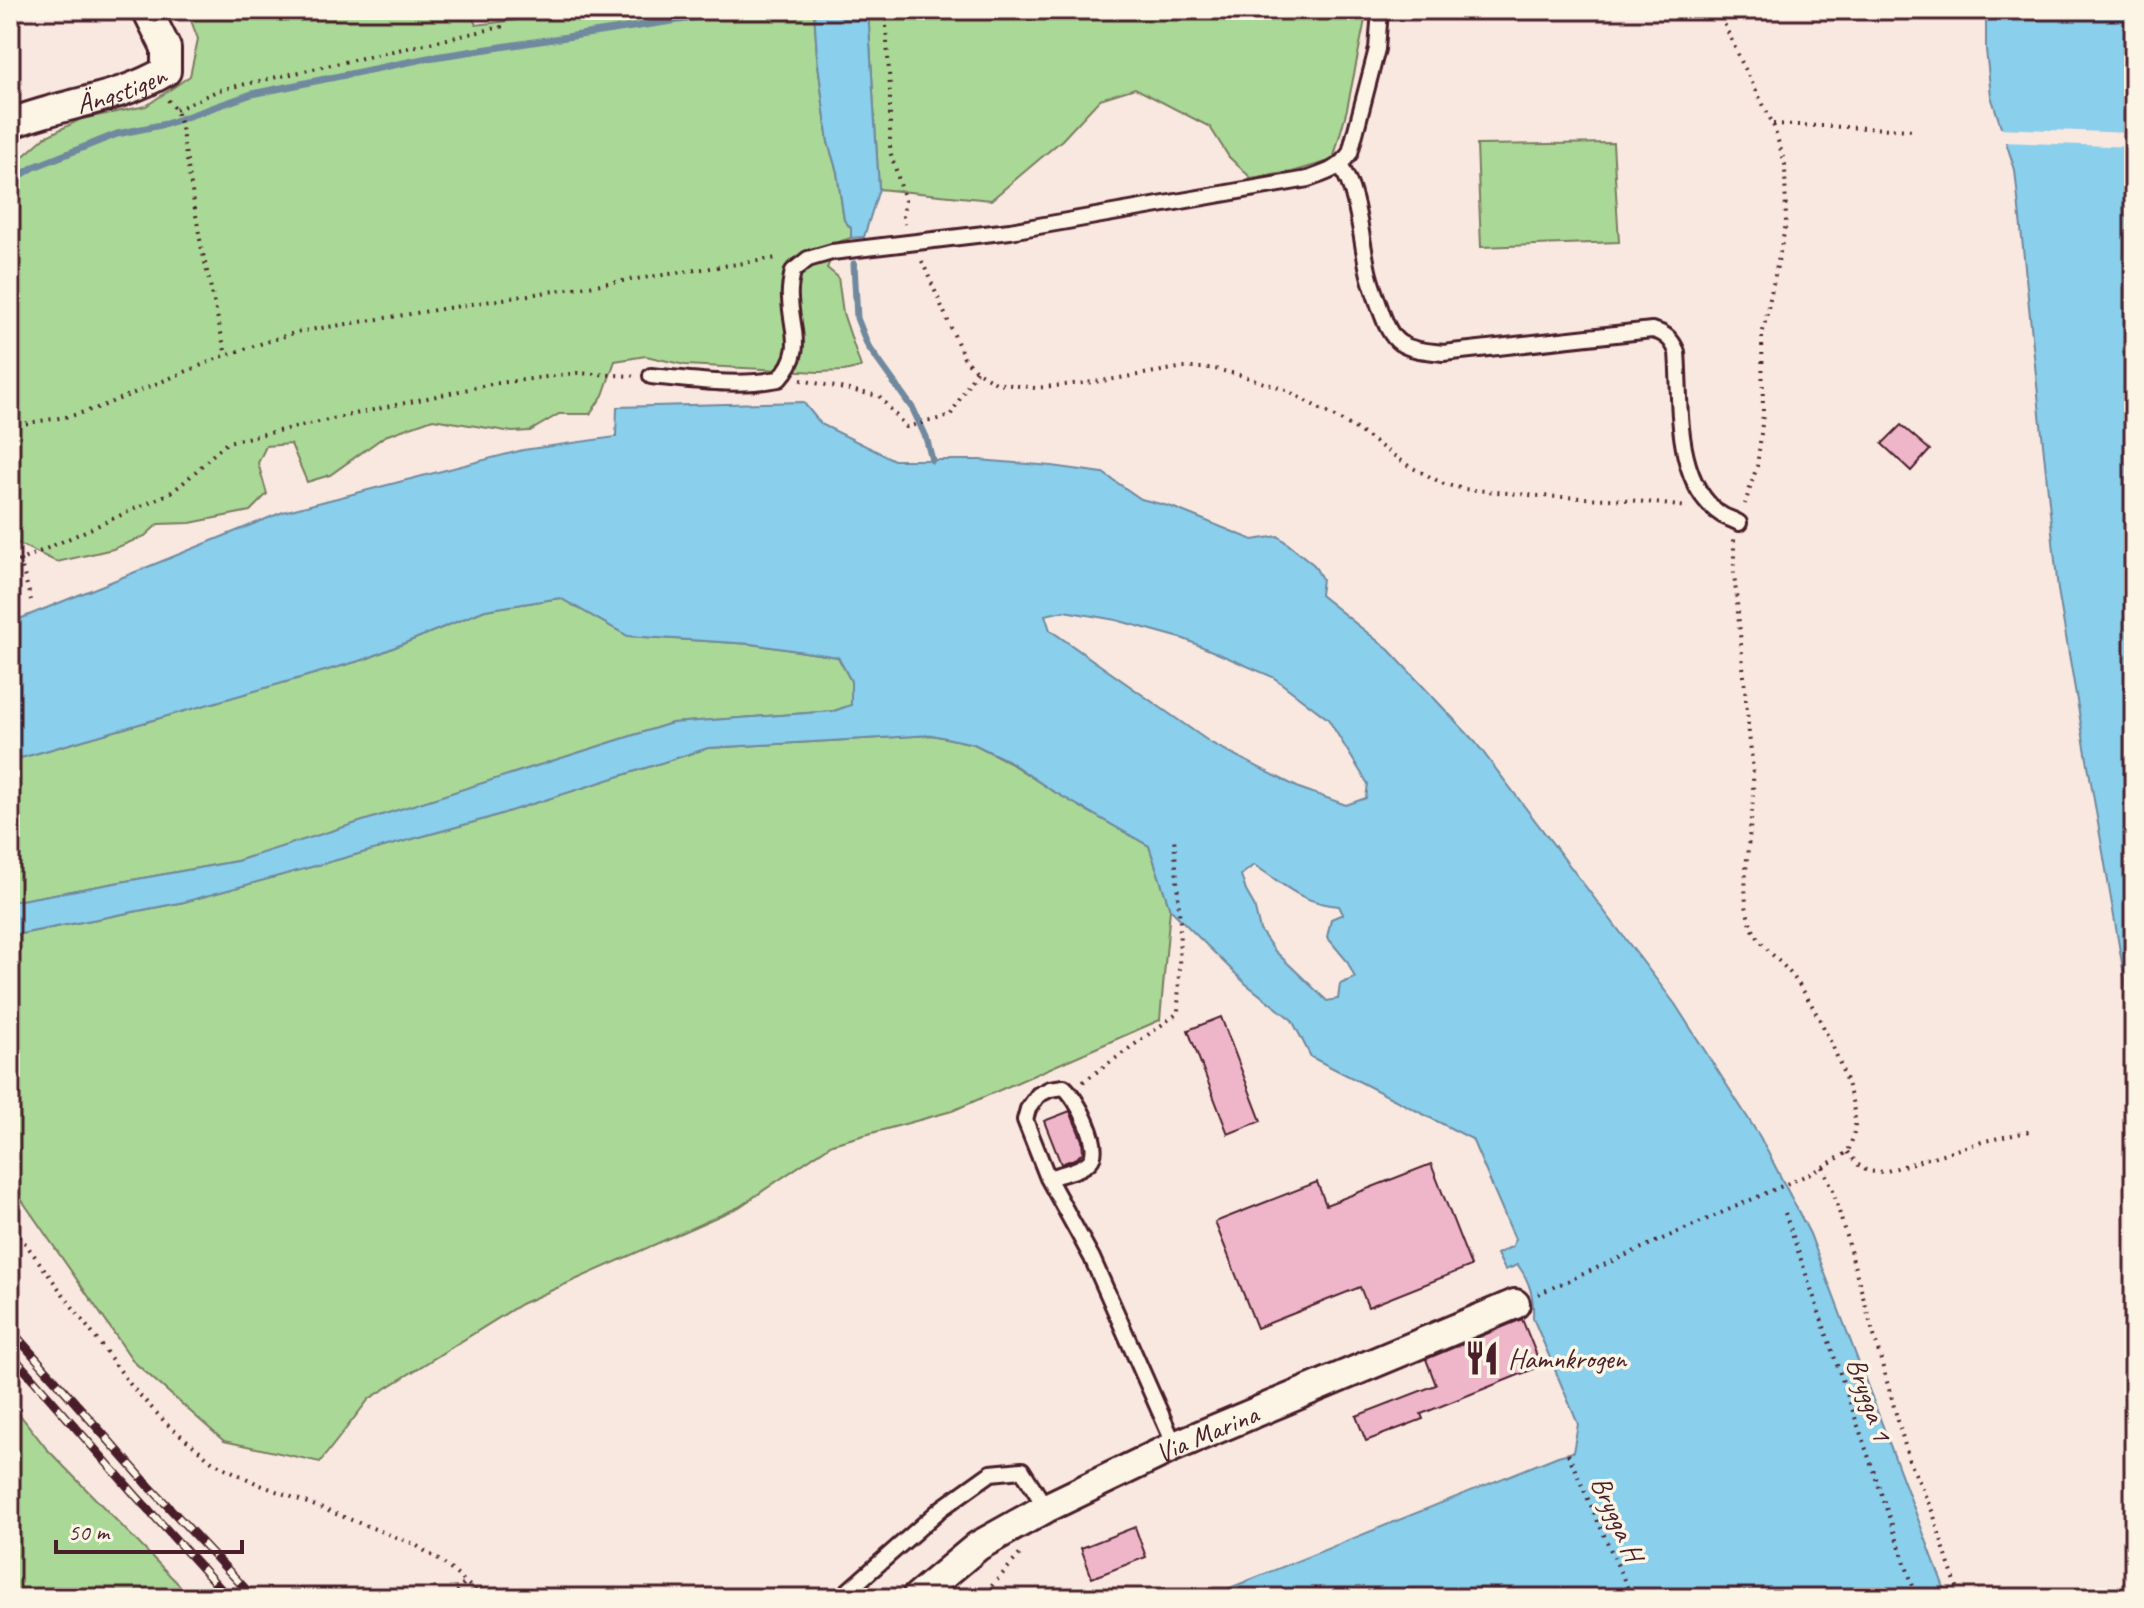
<svg xmlns="http://www.w3.org/2000/svg" width="2144" height="1608" viewBox="0 0 2144 1608" font-family="Caveat,sans-serif">
<style>
.green{fill:#aad897;stroke:#7a7c61;stroke-width:2}
.water{fill:#8acfeb;stroke:#70899e;stroke-width:2;fill-rule:evenodd}
.pier{fill:#f9e8e0}
.lines{fill:none;stroke-linecap:round;stroke-linejoin:round}
.stream{stroke:#70899e;stroke-width:7}
.building{fill:#efb6ca;stroke:#4a1f2b;stroke-width:2}
.lane-casing{stroke:#4a1f2b;stroke-width:20}
.street-casing{stroke:#4a1f2b;stroke-width:34}
.path{stroke:#4a1f2b;stroke-width:4;stroke-dasharray:2 6;stroke-linecap:butt}
.lane{stroke:#fcf5e5;stroke-width:14}
.street{stroke:#fcf5e5;stroke-width:28}
.rail-casing{stroke:#4a1f2b;stroke-width:9}
.rail{stroke:#fcf5e5;stroke-width:6;stroke-dasharray:18;stroke-linecap:butt}
.labels{text-anchor:middle;stroke-width:7;stroke-linejoin:round;paint-order:stroke}
.street-label{font-size:28px;fill:#4a1f2b;stroke:#fcf5e5}
.poi-label{font-size:28px;fill:#4a1f2b;stroke:#fcf5e5;text-anchor:start}
</style>
<rect width="100%" height="100%" fill="#f9e8e0"/>
<filter id="ink" filterUnits="userSpaceOnUse"><feTurbulence type="fractalNoise" baseFrequency=".0125" numOctaves="2"/><feDisplacementMap in="SourceGraphic" scale="16" xChannelSelector="R" yChannelSelector="G"/><feConvolveMatrix kernelMatrix="1 2 1 2 8 2 1 2 1" color-interpolation-filters="sRGB"/></filter>
<g filter="url(#ink)">
<g class="green">
<path d="M 187,10 L 469,10 L 476,25 L 516,20 L 532,10 L 814,10 L 817,56 L 828,142 L 837,172 L 844,220 L 851,228 L 851,238 L 838,242 L 827,268 L 838,277 L 843,313 L 861,367 L 844,371 L 819,372 L 685,365 L 646,356 L 615,361 L 603,395 L 590,414 L 559,414 L 530,431 L 512,432 L 433,419 L 385,436 L 330,475 L 307,482 L 291,444 L 266,446 L 258,463 L 267,494 L 250,511 L 190,523 L 158,524 L 145,536 L 113,549 L 57,562 L 19,544 L 10,537 L 10,168 L 45,137 L 81,119 L 146,106 L 190,76 L 198,39 Z"/>
<path d="M 868,10 L 1367,10 L 1347,109 L 1333,160 L 1292,172 L 1251,178 L 1229,157 L 1210,127 L 1135,88 L 1100,99 L 1062,140 L 991,200 L 879,189 Z"/>
<path d="M 1613,143 L 1619,242 L 1481,247 L 1477,145 Z"/>
<path d="M 560,598 L 628,636 L 751,644 L 838,657 L 851,681 L 851,705 L 834,711 L 672,723 L 237,861 L 10,902 L 10,761 L 366,659 L 485,610 Z"/>
<path d="M 932,735 L 974,744 L 1007,761 L 1051,790 L 1149,846 L 1170,909 L 1160,1020 L 952,1111 L 832,1144 L 739,1207 L 521,1304 L 369,1399 L 320,1462 L 224,1441 L 134,1362 L 10,1183 L 10,936 L 184,902 L 485,819 L 708,748 Z"/>
<path d="M 10,1402 L 46,1448 L 192,1598 L 10,1598 Z"/>
</g>
<g class="water">
<path d="M 814,10 L 868,10 L 879,189 L 864,237 L 851,238 L 851,228 L 844,220 L 837,172 L 828,142 L 817,56 Z"/>
<path d="M 1991,10 L 2134,10 L 2134,1033 L 2058,590 L 2015,170 L 1991,96 L 1986,50 L 1986,15 Z"/>
<path d="M 803,402 L 821,424 L 894,460 L 979,460 L 1052,466 L 1103,473 L 1141,499 L 1172,507 L 1253,540 L 1278,536 L 1314,565 L 1322,579 L 1320,595 L 1389,650 L 1476,743 L 1675,1004 L 1760,1137 L 1810,1234 L 1948,1598 L 1205,1598 L 1558,1456 L 1573,1452 L 1578,1424 L 1533,1318 C 1534,1297 1530,1282 1518,1265 L 1505,1270 L 1497,1254 L 1513,1246 L 1515,1239 L 1472,1139 L 1311,1057 L 1292,1020 L 1246,984 L 1170,909 L 1149,846 L 1051,790 L 1007,760 L 974,744 L 932,735 L 708,748 L 485,819 L 184,902 L 10,936 L 10,902 L 237,861 L 672,723 L 834,711 L 851,705 L 851,681 L 838,657 L 751,644 L 628,636 L 560,598 L 485,610 L 366,659 L 10,761 L 10,623 L 12,622 L 283,512 L 523,450 L 616,437 L 617,407 ZM 1064,611 L 1116,620 L 1184,639 L 1273,677 L 1328,719 L 1368,784 L 1366,798 L 1346,805 L 1299,788 L 1211,743 L 1050,630 L 1045,615 ZM 1254,865 C 1286,885 1298,902 1339,906 L 1343,914 L 1331,919 L 1327,937 L 1347,961 L 1355,978 L 1340,984 L 1338,999 L 1327,1001 L 1274,950 L 1260,930 L 1254,905 L 1246,891 L 1241,875 Z"/>
</g>
<path class="pier" d="M 1997,128 L 2134,133 L 2134,147 L 2002,142 Z"/>
<g class="lines">
<g class="stream">
<path d="M 10,182 L 34,167 L 117,134 L 166,124 L 252,94 L 428,58 L 745,10"/>
<path d="M 854,264 L 857,318 L 868,346 L 913,409 L 926,437 L 932,460"/>
</g>
</g>
<g class="building">
<path d="M 1901,425 L 1930,450 L 1911,471 L 1882,444 Z"/>
<path d="M 1221,1017 L 1261,1121 L 1228,1134 L 1188,1030 Z"/>
<path d="M 1070,1111 L 1082,1140 L 1083,1152 L 1077,1158 L 1061,1164 L 1044,1121 Z"/>
<path d="M 1431,1164 L 1471,1266 L 1368,1307 L 1360,1287 L 1257,1328 L 1215,1222 L 1317,1182 L 1326,1205 Z"/>
<path d="M 1522,1319 L 1541,1366 L 1421,1414 L 1423,1419 L 1366,1441 L 1356,1416 L 1436,1385 L 1426,1359 Z"/>
<path d="M 1135,1527 L 1146,1557 L 1092,1578 L 1081,1548 Z"/>
</g>
<g class="lines">
<g class="lane-casing">
<g id="lane">
<path d="M 1340,166 C 1359,191 1361,244 1369,275 C 1372,287 1377,299 1381,311 C 1385,322 1390,336 1400,343 C 1413,351 1428,351 1443,353 L 1652,330 C 1665,333 1672,339 1677,352 C 1681,402 1673,483 1722,515 C 1727,518 1734,520 1739,523"/>
<path d="M 651,376 C 694,380 736,387 779,379 C 806,350 791,331 790,298 C 789,289 791,280 793,271 L 808,259 L 832,252 L 1010,231 L 1308,179 C 1328,172 1337,170 1350,153 L 1377,49 L 1380,10"/>
<path d="M 1048,1178 C 1060,1174 1081,1171 1090,1161 C 1103,1147 1077,1098 1064,1087 L 1050,1089 L 1038,1095 L 1028,1109 L 1025,1120 L 1048,1178 L 1092,1258 L 1175,1446"/>
<path d="M 840,1598 L 942,1508 L 991,1473 L 1022,1470 L 1046,1508"/>
</g>
</g>
<g class="street-casing">
<g id="street">
<path id="s1" d="M 10,124 C 61,103 119,100 166,71 L 166,48 L 147,10"/>
<path id="s2" d="M 916,1598 L 978,1546 L 1046,1508 L 1175,1446 L 1515,1304"/>
</g>
</g>
<g class="path">
<path d="M 885,10 L 890,88 L 890,151 L 905,200 L 903,217 L 905,224"/>
<path d="M 1718,10 L 1741,61 L 1773,124 L 1785,164 L 1786,224 L 1762,336 L 1763,414 L 1760,443 L 1757,466 L 1745,504"/>
<path d="M 168,100 L 176,110 L 181,126 L 201,245 L 226,355"/>
<path d="M 176,110 L 219,90 L 501,27 L 499,10"/>
<path d="M 1773,124 L 1915,130"/>
<path d="M 922,261 L 964,358 L 976,371 L 996,383 L 1035,388 L 1102,381 L 1179,368 L 1211,368 L 1240,375 L 1286,390 L 1353,427 L 1409,466 L 1444,484 L 1464,489 L 1539,496 L 1629,500 L 1688,507"/>
<path d="M 801,380 L 879,396 L 906,427 L 950,416 L 976,371"/>
<path d="M 10,426 L 71,416 L 100,407 L 226,355 L 297,332 L 554,291 L 778,258"/>
<path d="M 20,560 L 31,600"/>
<path d="M 10,565 L 170,493 C 192,478 207,458 228,442 L 491,384 L 577,373 L 633,376"/>
<path d="M 1083,1082 L 1178,1013 L 1180,924 L 1174,837"/>
<path d="M 1848,1152 C 1861,1169 1864,1174 1887,1171 L 1985,1141 L 2032,1131"/>
<path d="M 1823,1167 L 1833,1190 L 1909,1460 L 1933,1513 L 1949,1565 L 1961,1598"/>
<path d="M 1785,1213 L 1917,1598"/>
<path d="M 10,1223 L 133,1388 L 166,1423 L 213,1462 L 258,1484 L 414,1544 L 442,1562 L 484,1598"/>
<path d="M 1538,1294 L 1816,1171 L 1848,1152 C 1851,1143 1855,1133 1855,1123 C 1855,1086 1817,1008 1795,979 C 1780,959 1758,946 1750,922 C 1738,891 1753,827 1753,790 C 1754,768 1750,746 1748,724 C 1744,673 1739,623 1734,573 L 1734,539"/>
<path d="M 1568,1454 L 1632,1598"/>
<path d="M 452,1598 L 466,1581"/>
<path d="M 981,1598 L 1021,1553"/>
<path d="M 1935,1598 L 1946,1594"/>
</g>
<use href="#lane" class="lane"/>
<use href="#street" class="street"/>
<g class="rail-casing">
<g id="rail">
<path d="M 10,1329 L 149,1486 L 254,1598"/>
<path d="M 10,1353 L 136,1496 L 229,1598"/>
</g>
</g>
<use href="#rail" class="rail"/>
</g>
</g>
<defs>
<g id="restaurant-bare" transform="scale(2.76)"><path d="M-5-6h1v4h1v-4h1v4h1v-4h1v5L-1.5 .5V6h-2V.5L-5-1ZM5-6V6H3V1.5H1.5Q1.5-4 5-6Z" fill="#4a1f2b" stroke="#fcf5e5" stroke-width="2.5" paint-order="stroke"/></g>
</defs>
<g fill-rule="evenodd">
<use href="#restaurant-bare" x="1482" y="1358"/>
</g>
<g class="labels">
<g class="street-label">
<text dy="10" stroke="none"><textPath href="#s1" startOffset="116">Ängstigen</textPath></text>
<text transform="translate(1870 1399) rotate(71)" y="10">Brygga 1</text>
<text dy="10" stroke="none"><textPath href="#s2" startOffset="336">Via Marina</textPath></text>
<text transform="translate(1618 1518) rotate(66)" y="10">Brygga H</text>
</g>
<g class="poi-label">
<text x="1508" y="1368">Hamnkrogen</text>
</g>
</g>
<rect width="2144" height="1608" fill="none" stroke="#fcf5e5" stroke-width="40"/>
<rect x="20" y="20" width="2104" height="1568" fill="none" stroke="#4a1f2b" stroke-width="3" filter="url(#ink)"/>
<path d="M56 1540v12h186v-12" fill="none" stroke="#4a1f2b" stroke-width="4"/>
<text x="68" y="1540" font-size="24" fill="#4a1f2b" stroke="#fcf5e5" stroke-width="6" paint-order="stroke">50 m</text>
</svg>
